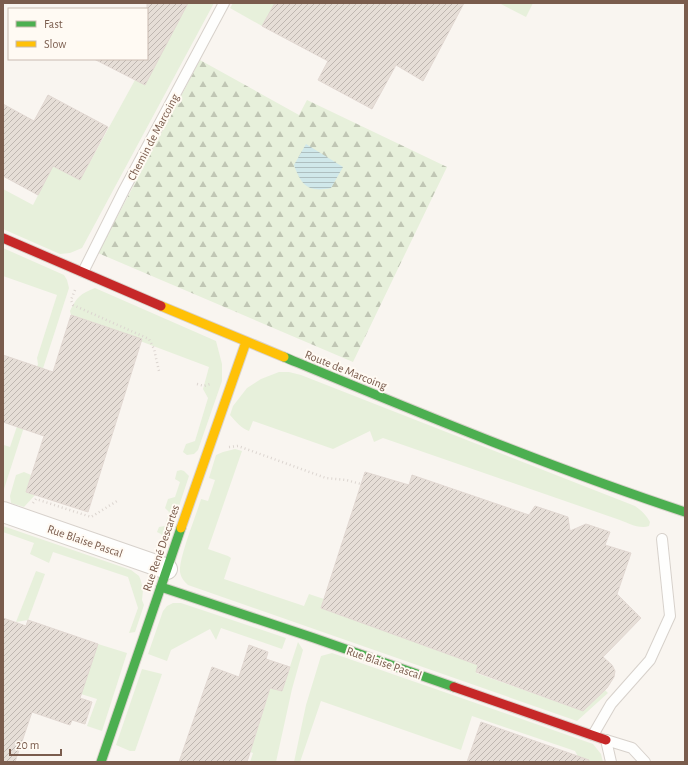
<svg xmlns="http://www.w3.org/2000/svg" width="688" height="765" viewBox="0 0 688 765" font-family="'Alegreya Sans',sans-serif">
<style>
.green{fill:#e7f0db}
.forest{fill:url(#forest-firs)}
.water{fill:url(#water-rules)}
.building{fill:url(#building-hatch);stroke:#e2d8d2}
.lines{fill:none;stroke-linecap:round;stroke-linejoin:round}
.lane-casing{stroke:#d7d1cb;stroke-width:12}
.street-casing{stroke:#d7d1cb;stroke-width:22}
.fast-casing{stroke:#d9d2cb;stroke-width:11}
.slow-casing{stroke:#d9d2cb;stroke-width:11}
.jam-casing{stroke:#d9d2cb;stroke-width:11}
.path{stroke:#dcd5d0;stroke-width:2.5;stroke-dasharray:1 3;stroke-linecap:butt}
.lane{stroke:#fefefd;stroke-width:10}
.street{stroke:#fefefd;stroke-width:20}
.fast{stroke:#4caf50;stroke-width:9}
.slow{stroke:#ffc107;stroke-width:9}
.jam{stroke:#c62828;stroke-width:9}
.labels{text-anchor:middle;stroke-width:4;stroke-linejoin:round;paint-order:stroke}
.street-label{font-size:12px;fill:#7a5c4d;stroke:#fffaf3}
</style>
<defs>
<pattern id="forest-firs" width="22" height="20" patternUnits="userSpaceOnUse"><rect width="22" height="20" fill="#e7f0db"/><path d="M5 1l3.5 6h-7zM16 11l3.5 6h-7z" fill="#c0c6b4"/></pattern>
<pattern id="water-rules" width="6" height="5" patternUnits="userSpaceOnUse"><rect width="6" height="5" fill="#d0e8ea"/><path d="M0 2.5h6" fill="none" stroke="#aebfc0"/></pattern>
<pattern id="building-hatch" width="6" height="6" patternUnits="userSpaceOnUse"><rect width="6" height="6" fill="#e6ded7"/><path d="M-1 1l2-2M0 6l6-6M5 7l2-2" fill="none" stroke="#bfb7b1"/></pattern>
</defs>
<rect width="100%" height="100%" fill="#f9f5f0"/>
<g class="green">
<path d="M 188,3 L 214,3 L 82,248 L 70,253 L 60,254 L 3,229 L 3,189 L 33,205 L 53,166 L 80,180 L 135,80 Z"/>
<path d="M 233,3 L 275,3 L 262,26 L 230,8 Z"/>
<path d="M 499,3 L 533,3 L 526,17 Z"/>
<path d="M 3,248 L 64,275 L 67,280 L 69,288 L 3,492 L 3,447 L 4,445 L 10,447 L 38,364 L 37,358 L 57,295 L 3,276 Z"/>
<path d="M 95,288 L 216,341 L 222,364 L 222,381 L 198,450 L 194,454 L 187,455 L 183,452 L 186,444 L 195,441 L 208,398 L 203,389 L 209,367 L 71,315 L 70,311 C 76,298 81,293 95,288 Z"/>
<path d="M 279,372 L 289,372 L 301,375 L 635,506 C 642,511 646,515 650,522 L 649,526 C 640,530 626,522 617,519 L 383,438 L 374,442 L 370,431 L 333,449 L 253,421 L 249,431 C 241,428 236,422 230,415 L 233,406 L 247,388 L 261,379 Z"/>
<path d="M 235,449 L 242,451 L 208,549 L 228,556 L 231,558 L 224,579 L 304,606 L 309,594 L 324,599 L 321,608 L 478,665 L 476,673 L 583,711 L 605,690 L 608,693 L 577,721 L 188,585 C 184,581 181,578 180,572 C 179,557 196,516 201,499 L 208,501 L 215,480 L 209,478 L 216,455 L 223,452 Z"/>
<path d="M 181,470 L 184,471 L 189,476 L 179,506 L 175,505 L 163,538 L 161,534 L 157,532 L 159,527 L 165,526 L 169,512 L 165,508 L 168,499 L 175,497 L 180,482 L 175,479 L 177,471 Z"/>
<path d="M 24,472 L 31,475 L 26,492 L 35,495 L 24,507 L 11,503 L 10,496 L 16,475 Z"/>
<path d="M 3,526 L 131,570 L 139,576 L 141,581 L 143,590 L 142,600 L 144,605 L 135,632 L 129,633 L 138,608 L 128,577 L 53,552 L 49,563 L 30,554 L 34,543 L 3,532 Z"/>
<path d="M 36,571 L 45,574 L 28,620 L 16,622 Z"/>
<path d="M 173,603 L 181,603 L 286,638 L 282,649 L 221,628 L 216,640 L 210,629 L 171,650 L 167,661 L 148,654 L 163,611 L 167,606 Z"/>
<path d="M 298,642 L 303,650 L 292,689 L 276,762 L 250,762 L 253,753 L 250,752 L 270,688 L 282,691 Z"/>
<path d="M 98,644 L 127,653 L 102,731 L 87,726 L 97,699 L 81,694 Z"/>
<path d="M 332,653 L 593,744 L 601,754 L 603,762 L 581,762 L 575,751 L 472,716 L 461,750 L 321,701 L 300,762 L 294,762 L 306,705 L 321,656 Z"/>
<path d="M 142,669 L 162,674 L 135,751 L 130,751 L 116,745 Z"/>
</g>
<path class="forest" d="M 200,60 L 299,115 L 307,100 L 447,167 L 353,362 L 98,253 Z"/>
<path class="water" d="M 306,144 L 343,167 L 331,188 C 308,193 301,185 294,165 Z"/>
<g class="building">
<path d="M 147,3 L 188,3 L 145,85 L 94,59 L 147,59 Z"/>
<path d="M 275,3 L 464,3 L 423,81 L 396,65 L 372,109 L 318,80 L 328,61 L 262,26 Z"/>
<path d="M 48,95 L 108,127 L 80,180 L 53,166 L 38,195 L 3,176 L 3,104 L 34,121 Z"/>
<path d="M 71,315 L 142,339 L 88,512 L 26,492 L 44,436 L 3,422 L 3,355 L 53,372 Z"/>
<path d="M 365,472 L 409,485 L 412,475 L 529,515 L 535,506 L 568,517 L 570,531 L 586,524 L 610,532 L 605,545 L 631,553 L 617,594 L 641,618 L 603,657 L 612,665 L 615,671 L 614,677 L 607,688 L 583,711 L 476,672 L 478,665 L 321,608 Z"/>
<path d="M 3,618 L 26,626 L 28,620 L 98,644 L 80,698 L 92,702 L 85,724 L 72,720 L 70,725 L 32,712 L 15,762 L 3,762 Z"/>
<path d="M 249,645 L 268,652 L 266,659 L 290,667 L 282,691 L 270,688 L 247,762 L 179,762 L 212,667 L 239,677 Z"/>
<path d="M 481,722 L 589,760 L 589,762 L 467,762 Z"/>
</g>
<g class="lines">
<g class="lane-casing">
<g id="lane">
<path d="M 83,272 L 124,190 L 224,3"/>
<path d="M 593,735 L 611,704 L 650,660 L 670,616 L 662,539"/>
<path d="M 606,740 L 632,748 L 645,762"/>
<path d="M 606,740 L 611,762"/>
</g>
</g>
<g class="street-casing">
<path id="street" d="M 3,512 L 167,569"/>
</g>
<g class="fast-casing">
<g id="fast">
<path d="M 284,357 C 417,412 549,467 685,512"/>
<path d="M 161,587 L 314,638 L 454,687"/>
<path d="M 101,762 L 181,528"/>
</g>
</g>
<g class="slow-casing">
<g id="slow">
<path d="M 161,306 L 284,357"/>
<path d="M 181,528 L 246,342"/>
</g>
</g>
<g class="jam-casing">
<g id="jam">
<path d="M 3,238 L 161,306"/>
<path d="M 454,687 L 606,740"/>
</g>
</g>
<g class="path">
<path d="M 75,290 L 71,300 L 73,305 L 149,339 L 154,349 L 159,371"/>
<path d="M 197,384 L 204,386 L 210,384"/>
<path d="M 229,447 L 238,446 L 326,478 L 346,480 L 361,484"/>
<path d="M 33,503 L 36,499 L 91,517 L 117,501"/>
</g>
<use href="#lane" class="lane"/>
<use href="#street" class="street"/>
<use href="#fast" class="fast"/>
<use href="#slow" class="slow"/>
<use href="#jam" class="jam"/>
</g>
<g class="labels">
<g class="street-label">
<text transform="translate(153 137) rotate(-62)" y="4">Chemin de Marcoing</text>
<text transform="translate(346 370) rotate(22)" y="4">Route de Marcoing</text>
<text transform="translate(85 541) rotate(19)" y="4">Rue Blaise Pascal</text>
<text transform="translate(161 548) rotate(-71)" y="4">Rue René Descartes</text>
<text transform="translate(384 663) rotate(19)" y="4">Rue Blaise Pascal</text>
</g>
</g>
<rect width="688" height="765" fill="none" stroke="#7a5c4d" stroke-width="8"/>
<rect x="8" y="8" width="140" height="52" fill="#fffaf3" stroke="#cabbb1"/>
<rect x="16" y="21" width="20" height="6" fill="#4caf50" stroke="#cabbb1"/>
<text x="44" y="28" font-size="12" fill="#7a5c4d">Fast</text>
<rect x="16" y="41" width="20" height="6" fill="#ffc107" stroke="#cabbb1"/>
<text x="44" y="48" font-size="12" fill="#7a5c4d">Slow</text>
<path d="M10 749v6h51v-6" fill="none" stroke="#7a5c4d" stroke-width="2"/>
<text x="16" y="749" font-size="12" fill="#7a5c4d" stroke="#fffaf3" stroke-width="3" paint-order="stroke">20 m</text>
</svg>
